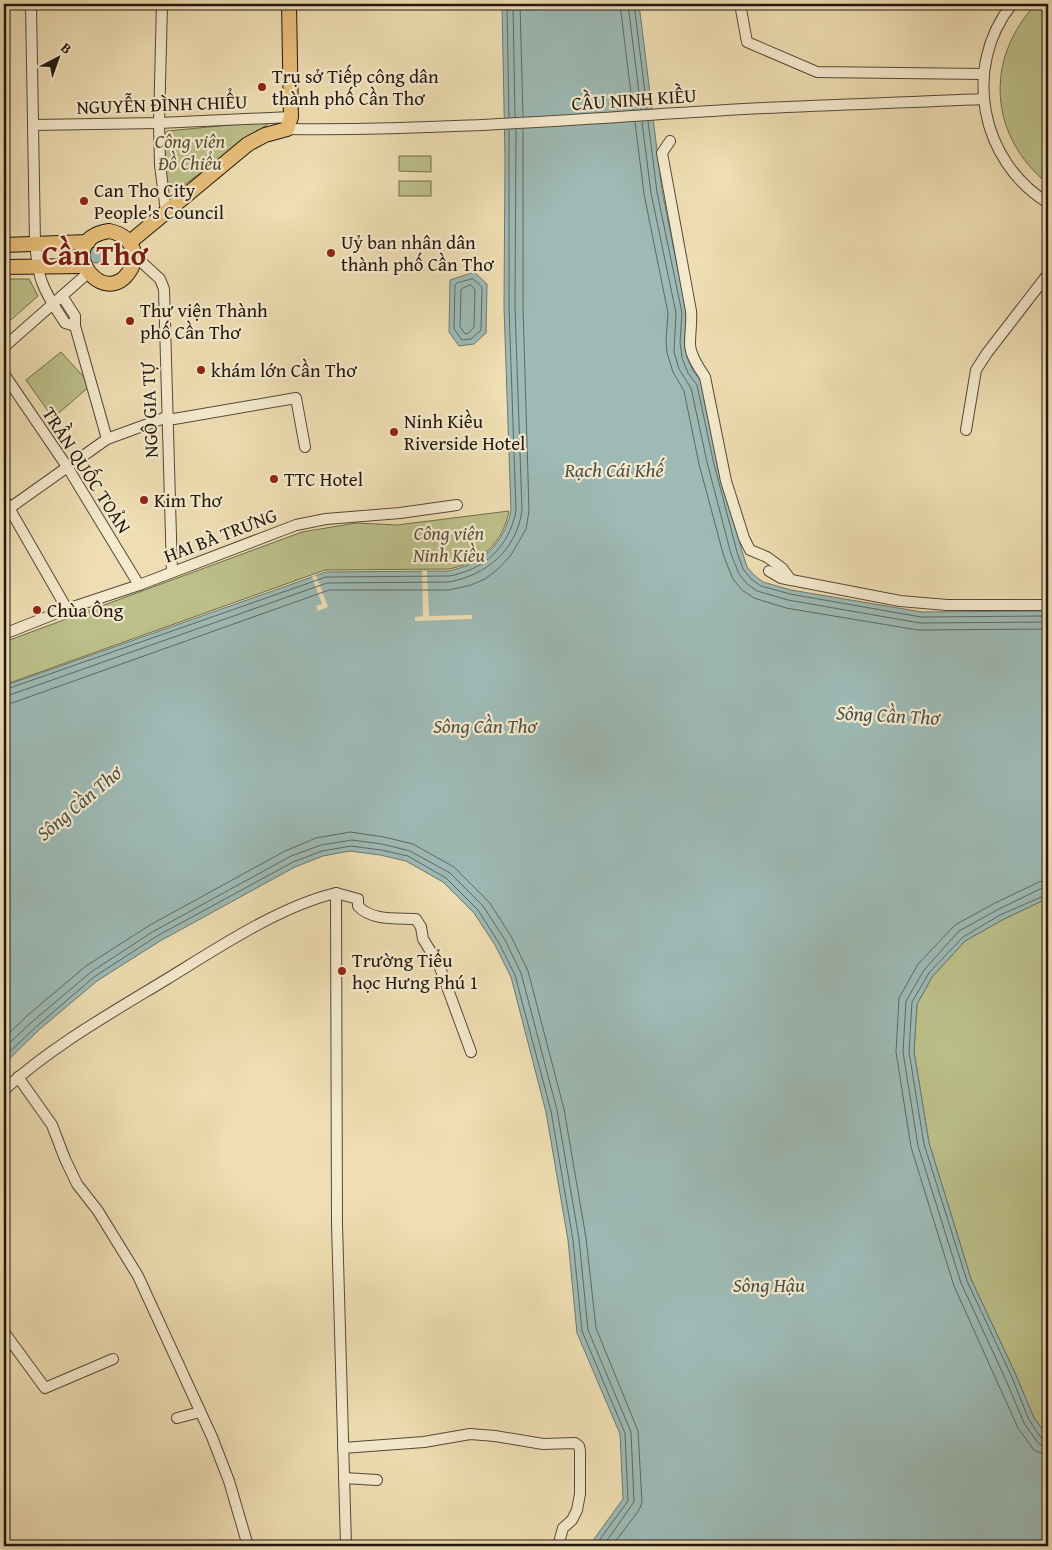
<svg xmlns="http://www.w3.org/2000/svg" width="1052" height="1550" viewBox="0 0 1052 1550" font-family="'Gentium Book Plus',serif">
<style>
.green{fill:#bcc08a;stroke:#6e6c4c}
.water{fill:#9dbab5;stroke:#6b7972}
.pier{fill:#efdeb3}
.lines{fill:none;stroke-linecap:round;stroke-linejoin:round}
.shore{stroke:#5f6862;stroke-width:1}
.minor-casing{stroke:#544937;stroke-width:12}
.major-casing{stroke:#21170e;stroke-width:16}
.minor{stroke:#f5eace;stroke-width:10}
.major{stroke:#e8bf7a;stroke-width:14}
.poi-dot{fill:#8f2418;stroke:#f5eace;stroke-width:2}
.labels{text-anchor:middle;stroke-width:4.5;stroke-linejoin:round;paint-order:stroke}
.poi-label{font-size:19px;fill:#21170e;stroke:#f5eace;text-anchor:start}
.street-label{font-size:19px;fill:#21170e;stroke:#f5eace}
.park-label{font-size:19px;font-style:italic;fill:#575239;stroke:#f5eace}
.water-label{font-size:20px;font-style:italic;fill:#4c5048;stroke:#f5eace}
.town-label{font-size:29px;font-weight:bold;fill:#7a1f14;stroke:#f5eace}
</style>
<rect width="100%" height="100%" fill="#efdeb3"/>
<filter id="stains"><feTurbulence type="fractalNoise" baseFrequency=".004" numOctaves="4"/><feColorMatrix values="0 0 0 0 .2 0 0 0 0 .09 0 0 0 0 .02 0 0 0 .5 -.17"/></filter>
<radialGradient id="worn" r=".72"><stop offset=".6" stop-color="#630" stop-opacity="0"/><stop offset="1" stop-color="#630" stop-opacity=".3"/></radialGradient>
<g class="green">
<path d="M 1036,4 L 1048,4 L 1048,184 C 989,136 984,59 1036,4 Z"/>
<path d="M 272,121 L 180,188 L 172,189 L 166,187 L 164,134 L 167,131 Z"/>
<path d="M 399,156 L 431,156 L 431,172 L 399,171 Z"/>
<rect x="399" y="181" width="32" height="15"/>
<path d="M 4,279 L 29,279 L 38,296 L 4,326 Z"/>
<path d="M 61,352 L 91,385 L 53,418 L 26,380 Z"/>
<path d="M 509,511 C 503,543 480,564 448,569 L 325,570 L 4,685 L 4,642 L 302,532 L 356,523 L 397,525 Z"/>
<path d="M 1048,898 L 1048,1437 L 1034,1418 L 1015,1373 L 971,1279 L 929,1143 L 914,1052 L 917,1004 L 932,977 L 965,941 L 1002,920 Z"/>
</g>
<g class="water">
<path d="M 502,4 L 639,4 L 662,191 L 687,314 L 686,320 L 685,342 L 687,357 L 693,371 L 702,382 L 718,459 L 742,551 L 747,567 L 754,575 L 763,582 L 791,590 L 922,612 L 1048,611 L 1048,898 L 1002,920 L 965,941 L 932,977 L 917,1004 L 914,1052 L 929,1143 L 971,1279 L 1015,1373 L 1034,1418 L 1048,1437 L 1048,1546 L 589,1546 L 623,1499 L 620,1434 L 577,1333 L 568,1240 L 546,1112 L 511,977 L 495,945 L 474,913 L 443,882 L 406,861 L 380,855 L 350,851 L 323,856 L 295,867 L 160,941 L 97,981 L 40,1029 L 4,1064 L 4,686 L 326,572 L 448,571 C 481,565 504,544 511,511 L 504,307 L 505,158 Z"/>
<circle cx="96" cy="255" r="8"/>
<path d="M 474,272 L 487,284 L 486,333 L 474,344 L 459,346 L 449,332 L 450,280 Z"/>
</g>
<g class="pier">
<path d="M 422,571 L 427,571 L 429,616 L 472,615 L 472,619 L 415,621 L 415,617 L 423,616 Z"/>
<path d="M 316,575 L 328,607 L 318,611 L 316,606 L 322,604 L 312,577 Z"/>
</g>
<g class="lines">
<g class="shore">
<path d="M 507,4 L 509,117"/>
<path d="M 513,4 L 515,117"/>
<path d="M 520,4 L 523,116"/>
<path d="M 620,4 L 633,110"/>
<path d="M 628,4 L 641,109"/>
<path d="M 634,4 L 647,109"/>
<path d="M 648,121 L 657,192 L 682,313 L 680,342 L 682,358 L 688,373 L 697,385 L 713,460 L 737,552 L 743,569 L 751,579 L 761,586 L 790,594 L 921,617 L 1048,616"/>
<path d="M 635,122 L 644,194 L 668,313 L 666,341 L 667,353 L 673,372 L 684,391 L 699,464 L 724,557 L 733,579 L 742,590 L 754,598 L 786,608 L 918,630 L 1048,629"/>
<path d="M 642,122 L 651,193 L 676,313 L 674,352 L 679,369 L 691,388 L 707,462 L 731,554 L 739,574 L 747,584 L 757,591 L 788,600 L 920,623 L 1048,622"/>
<path d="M 473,279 L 482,287 L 481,330 L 471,339 L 462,340 L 454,329 L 455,285 L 457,283 Z"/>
<path d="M 471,285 L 475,290 L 474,327 L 469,333 L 465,334 L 460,327 L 461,290 L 463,288 Z"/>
<path d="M 4,690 L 326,577 L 449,576 C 484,570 509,547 516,511 L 509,307 L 509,130"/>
<path d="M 4,697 L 327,583 L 449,582 C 487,575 516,550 522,511 L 515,307 L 516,129"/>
<path d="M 4,704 L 12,703 L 329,590 L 449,590 L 471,585 L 485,579 L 498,569 L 511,555 L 526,529 L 529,511 L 523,307 L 523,129"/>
<path d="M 1048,880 L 1039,882 L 995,903 L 955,925 L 918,964 L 899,998 L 896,1052 L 911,1147 L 954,1286 L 1018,1428 L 1034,1450 L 1041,1453 L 1048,1454"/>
<path d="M 1048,888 L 1042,888 L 997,910 L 959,931 L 924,970 L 906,1001 L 903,1052 L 918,1146 L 961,1283 L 1005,1378 L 1024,1423 L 1038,1443 L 1043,1446 L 1048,1447"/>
<path d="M 1048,894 L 1000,915 L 963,937 L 929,973 L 912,1002 L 909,1052 L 924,1144 L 967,1281 L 1011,1375 L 1029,1420 L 1042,1439 L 1048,1441"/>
<path d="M 4,1038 L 28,1015 L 86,966 L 150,925 L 285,851 L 316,838 L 350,832 L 384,837 L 413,844 L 454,867 L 489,902 L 511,936 L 528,971 L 564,1109 L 586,1238 L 596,1328 L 638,1431 L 642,1503 L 639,1510 L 612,1546"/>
<path d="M 4,1048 L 33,1021 L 91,972 L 154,931 L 291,856 L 321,845 L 352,840 L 382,844 L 410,851 L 450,873 L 483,906 L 505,940 L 521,973 L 557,1110 L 579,1239 L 588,1330 L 631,1432 L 634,1502 L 603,1546"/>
<path d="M 4,1057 L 37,1026 L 94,977 L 157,936 L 293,862 L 322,851 L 351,846 L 381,850 L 408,856 L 446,878 L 478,910 L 499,943 L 515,975 L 551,1111 L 573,1240 L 582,1331 L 625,1433 L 628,1501 L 595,1546"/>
</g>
<g class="minor-casing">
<g id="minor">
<path d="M 31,4 L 35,244 C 37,257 37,270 42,282 C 47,297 57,310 65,323 L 75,326"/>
<path d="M 162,4 L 159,123 L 160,165 L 166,212"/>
<path d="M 740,4 L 747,42 L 817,72 L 983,74"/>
<path d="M 1012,4 C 962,67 980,161 1048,203"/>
<path d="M 33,125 L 159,123 L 291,117"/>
<path d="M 287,129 C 434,131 580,119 726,110 C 812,105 898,103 984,99"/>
<path d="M 670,141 L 662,153 L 691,311 C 692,322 690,332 690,344 C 690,355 699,368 705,377 L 726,481 L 744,538 L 750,550 L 767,557 L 782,568 L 791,580"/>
<path d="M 136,257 L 160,279 L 164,289 L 172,572"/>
<path d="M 62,296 L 75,316 L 75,326 L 107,439"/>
<path d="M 4,347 L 88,273"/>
<path d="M 4,374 L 68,468 L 139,585"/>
<path d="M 966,430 L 976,370 L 987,353 L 1048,274"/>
<path d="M 4,499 L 67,609"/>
<path d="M 4,512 L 107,439 L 167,417 L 174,419 L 296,398 L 305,447"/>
<path d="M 769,571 L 781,578 L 900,601 L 947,605 L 1048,605"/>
<path d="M 4,634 L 67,609 L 139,585 L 296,525 L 326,519 L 400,513 L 457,505"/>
<path d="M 336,893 L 358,899 L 358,906 C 372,921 396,918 416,919 L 421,927 L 423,939 L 439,965 L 471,1052"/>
<path d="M 18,1077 L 52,1125 L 65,1159 L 77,1184 L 98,1211 L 138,1276 L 212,1437 L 229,1481 L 248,1546"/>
<path d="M 4,1090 C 52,1046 111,1013 167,979 C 216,949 280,906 336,893 L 337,1224 L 346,1546"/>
<path d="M 4,1332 L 45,1388 L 113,1359"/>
<path d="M 177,1418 L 200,1412"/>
<path d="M 343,1448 L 424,1442 L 470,1434 L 495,1436 L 543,1444 L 575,1443 L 579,1446 L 580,1451 L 580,1494 L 577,1510 L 572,1520 L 563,1528 L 558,1546"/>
<path d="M 344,1478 L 377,1480"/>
</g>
</g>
<g class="major-casing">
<g id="major">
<path d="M 109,231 C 125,234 131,242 136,257 C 113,326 46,241 109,231 Z"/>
<path d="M 130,242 L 248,144 L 265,135 L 287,129 L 291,117 L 289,4"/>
<path d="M 4,245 L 88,242"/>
<path d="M 4,267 L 84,266"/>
</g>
</g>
<use href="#minor" class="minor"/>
<use href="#major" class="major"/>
</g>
<g class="poi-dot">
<circle cx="262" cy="87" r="5"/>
<circle cx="84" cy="201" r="5"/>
<circle cx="331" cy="253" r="5"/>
<circle cx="130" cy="321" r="5"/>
<circle cx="201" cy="370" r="5"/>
<circle cx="394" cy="432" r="5"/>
<circle cx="274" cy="479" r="5"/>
<circle cx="144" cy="500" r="5"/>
<circle cx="37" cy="610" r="5"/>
<circle cx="342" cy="971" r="5"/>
</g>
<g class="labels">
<g class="poi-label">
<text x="272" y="83">Trụ sở Tiếp công dân<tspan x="272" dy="22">thành phố Cần Thơ</tspan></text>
<text x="94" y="197">Can Tho City<tspan x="94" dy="22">People's Council</tspan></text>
<text x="341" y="249">Uỷ ban nhân dân<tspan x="341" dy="22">thành phố Cần Thơ</tspan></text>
<text x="140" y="317">Thư viện Thành<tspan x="140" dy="22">phố Cần Thơ</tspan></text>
<text x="211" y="377">khám lớn Cần Thơ</text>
<text x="404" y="428">Ninh Kiều<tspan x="404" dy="22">Riverside Hotel</tspan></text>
<text x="284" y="486">TTC Hotel</text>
<text x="154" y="507">Kim Thơ</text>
<text x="47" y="617">Chùa Ông</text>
<text x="352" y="967">Trường Tiểu<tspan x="352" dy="22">học Hưng Phú 1</tspan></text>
</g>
<g class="street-label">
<text transform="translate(634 99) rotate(-4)" y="7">CẦU NINH KIỀU</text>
<text transform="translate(162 104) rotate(-2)" y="7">NGUYỄN ĐÌNH CHIỂU</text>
<text transform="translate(149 410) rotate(-92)" y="7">NGÔ GIA TỰ</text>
<text transform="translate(87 470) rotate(57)" y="7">TRẦN QUỐC TOẢN</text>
<text transform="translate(220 535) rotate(-21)" y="7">HAI BÀ TRƯNG</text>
</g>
<g class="park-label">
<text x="190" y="148">Công viên<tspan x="190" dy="22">Đồ Chiểu</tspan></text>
<text x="449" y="540">Công viên<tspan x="449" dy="22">Ninh Kiều</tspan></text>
</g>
<g class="water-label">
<text x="614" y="477">Rạch Cái Khế</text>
<text transform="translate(888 715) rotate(3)" y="7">Sông Cần Thơ</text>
<text x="485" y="733">Sông Cần Thơ</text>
<text transform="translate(79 803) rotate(-40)" y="7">Sông Cần Thơ</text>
<text x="769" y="1292">Sông Hậu</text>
</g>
<g class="town-label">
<text x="95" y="265">Cần Thơ</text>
</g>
</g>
<rect width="1052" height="1550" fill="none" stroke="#efdeb3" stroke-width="20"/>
<rect x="5" y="5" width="1042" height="1540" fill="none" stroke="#21170e" stroke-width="2.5"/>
<rect x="10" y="10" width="1032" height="1530" fill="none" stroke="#21170e"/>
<g transform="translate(58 58) rotate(41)" stroke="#f5eace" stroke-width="4" paint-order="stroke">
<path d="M0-4L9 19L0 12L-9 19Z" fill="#21170e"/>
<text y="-8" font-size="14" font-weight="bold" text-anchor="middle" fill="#21170e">B</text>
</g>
<rect width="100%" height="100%" filter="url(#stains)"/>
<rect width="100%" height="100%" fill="url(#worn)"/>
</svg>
